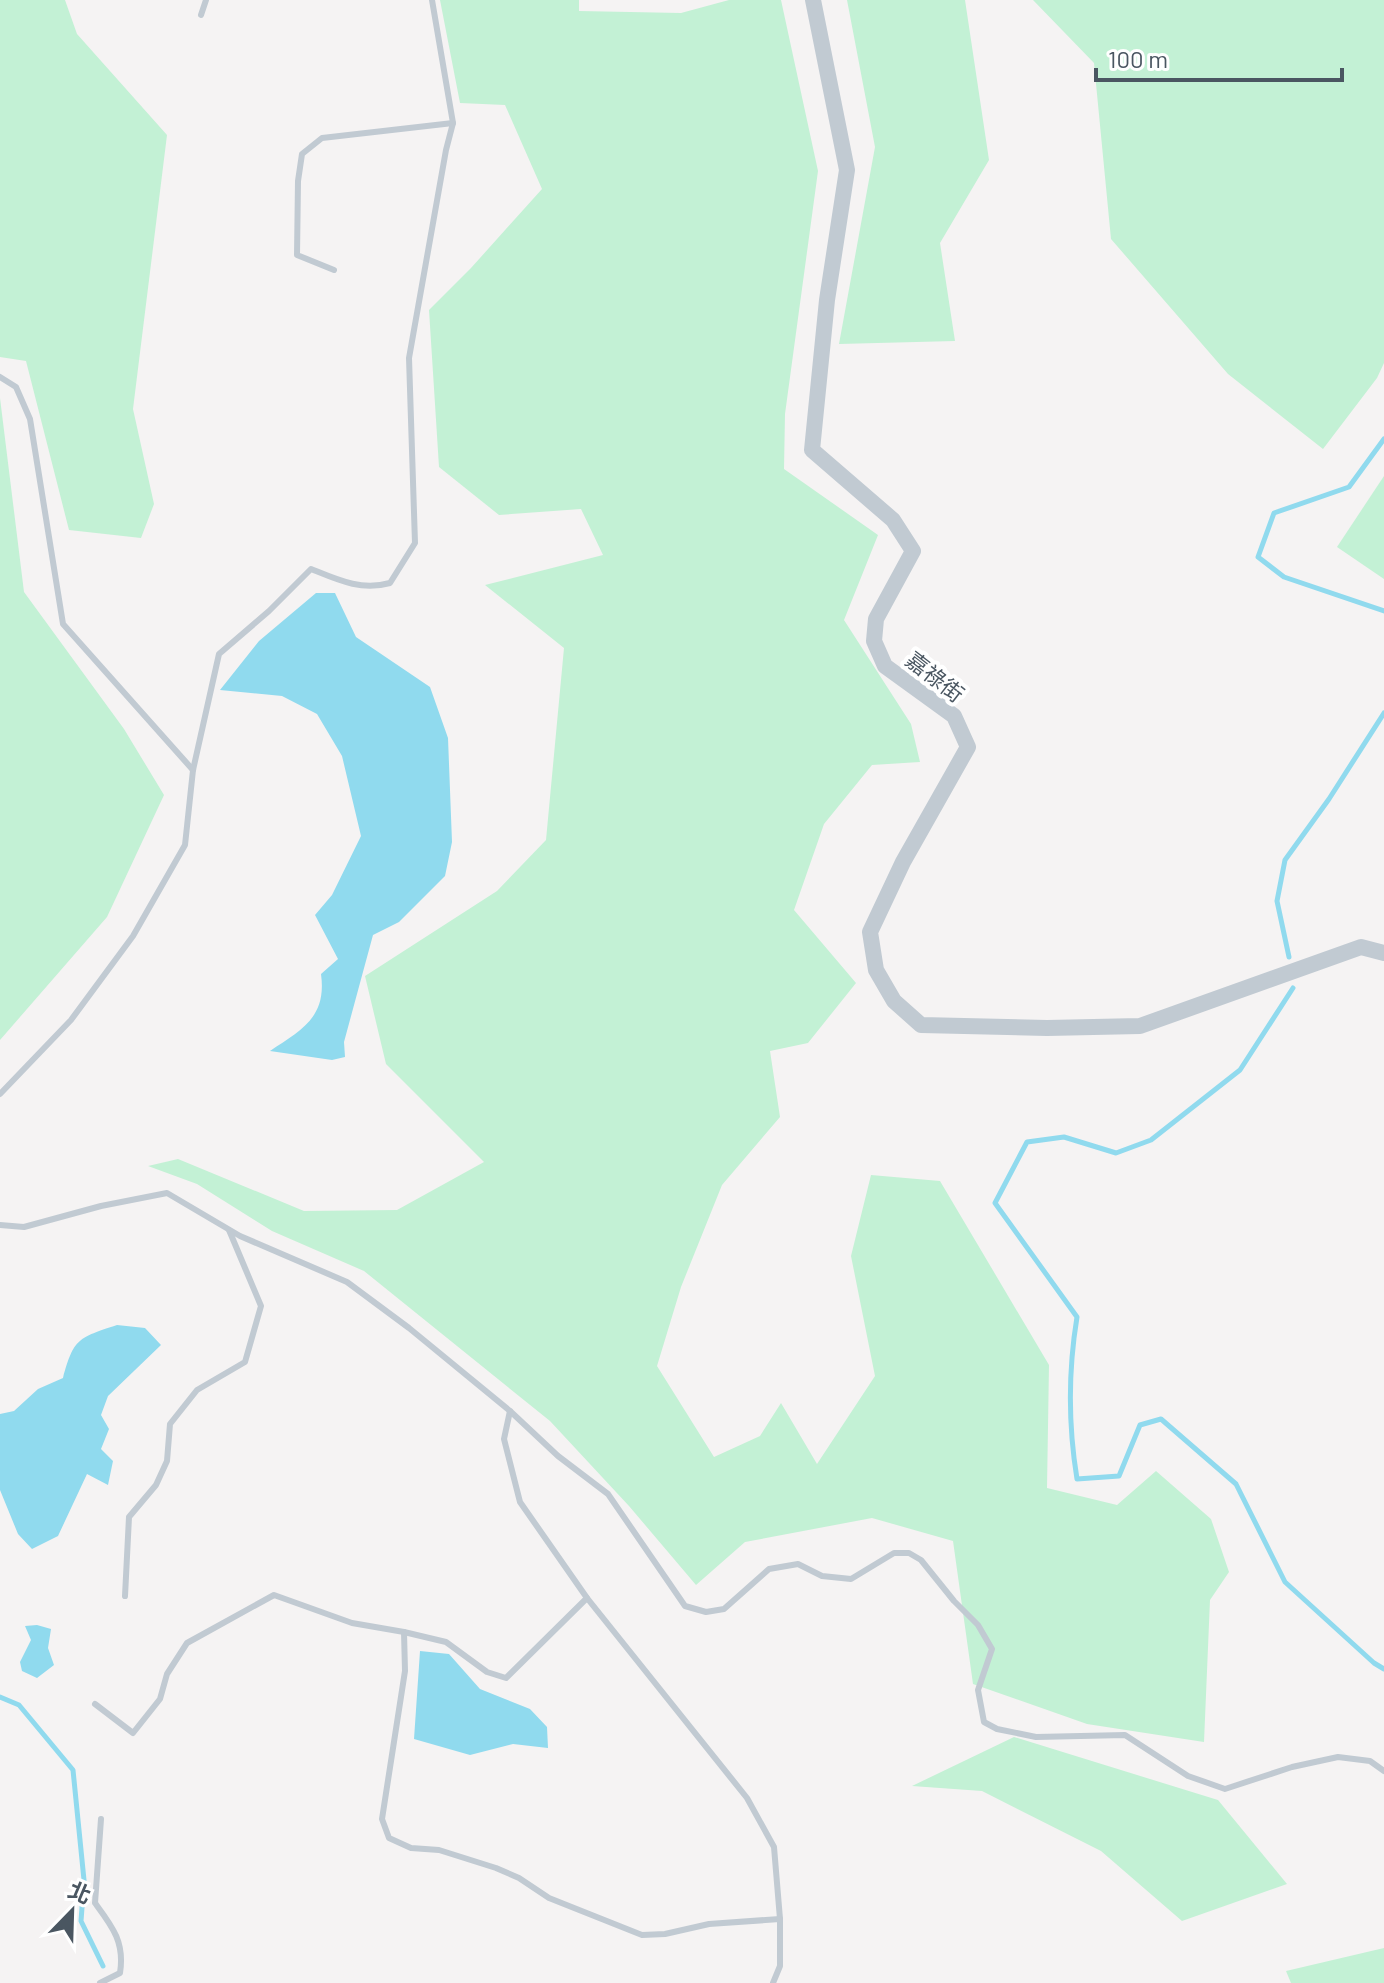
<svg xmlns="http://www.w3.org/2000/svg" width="1384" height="1983" viewBox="0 0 1384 1983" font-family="Barlow,'Noto Sans TC',sans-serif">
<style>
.green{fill:#c3f1d5}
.water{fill:#90daee}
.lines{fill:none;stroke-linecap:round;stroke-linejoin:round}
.stream{stroke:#90daee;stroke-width:5}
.service{stroke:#c1cad2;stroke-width:6}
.tertiary{stroke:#c1cad2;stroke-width:16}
.labels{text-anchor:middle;stroke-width:8;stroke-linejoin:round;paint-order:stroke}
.street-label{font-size:22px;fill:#4a5661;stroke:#fff}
</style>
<rect width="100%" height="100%" fill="#f5f3f3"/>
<g class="green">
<path d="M 0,0 L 65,0 L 77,34 L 167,135 L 133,409 L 154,504 L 141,538 L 69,530 L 26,361 L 0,357 Z"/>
<path d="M 440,0 L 579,0 L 579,11 L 681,13 L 729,0 L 781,0 L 818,171 L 785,414 L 784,469 L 878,535 L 844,620 L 911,724 L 920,762 L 872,765 L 824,824 L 794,910 L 856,983 L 808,1043 L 770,1051 L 780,1117 L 722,1185 L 681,1287 L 657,1366 L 714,1457 L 760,1436 L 781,1403 L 817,1464 L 875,1376 L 851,1256 L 871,1175 L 940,1181 L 1049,1365 L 1047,1488 L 1117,1505 L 1156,1471 L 1211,1519 L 1229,1572 L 1210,1600 L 1204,1742 L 1087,1724 L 973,1684 L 953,1541 L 872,1518 L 745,1542 L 696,1585 L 629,1506 L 550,1421 L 364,1271 L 272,1231 L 197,1184 L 148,1166 L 178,1159 L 304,1211 L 397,1210 L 484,1162 L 386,1064 L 365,976 L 497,891 L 546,840 L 564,648 L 485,585 L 603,555 L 581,509 L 499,515 L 439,467 L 429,310 L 471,268 L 542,189 L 505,105 L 460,103 Z"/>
<path d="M 847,0 L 965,0 L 989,160 L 940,243 L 955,341 L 839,344 L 875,147 Z"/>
<path d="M 1033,0 L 1384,0 L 1384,363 L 1377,378 L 1323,449 L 1228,374 L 1111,239 L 1094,63 Z"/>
<path d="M 0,398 L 24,592 L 124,729 L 164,795 L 107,917 L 0,1040 Z"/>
<path d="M 1384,476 L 1384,579 L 1337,547 Z"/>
<path d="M 1014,1737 L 1218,1800 L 1287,1884 L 1182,1921 L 1101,1851 L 982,1791 L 912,1786 Z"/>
<path d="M 1384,1948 L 1384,1983 L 1291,1983 L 1286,1971 Z"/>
</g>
<g class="water">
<path d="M 316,593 L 335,593 L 356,637 L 430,687 L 448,738 L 452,842 L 445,876 L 399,922 L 373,935 L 344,1042 L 345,1057 L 332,1060 L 270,1051 C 301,1030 327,1018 321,974 L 338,959 L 315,915 L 332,895 L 361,836 L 342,756 L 317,714 L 282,696 L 220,690 L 259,641 Z"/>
<path d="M 117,1325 L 145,1328 L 161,1345 L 108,1396 L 101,1415 L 109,1429 L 101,1449 L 113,1461 L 108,1485 L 87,1474 L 58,1536 L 32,1549 L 18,1534 L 0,1490 L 0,1414 L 14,1411 L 38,1389 L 63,1378 C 74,1338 78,1338 117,1325 Z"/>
<path d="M 37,1625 L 51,1629 L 48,1648 L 54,1665 L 37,1678 L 22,1671 L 20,1662 L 31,1640 L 25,1626 Z"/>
<path d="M 420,1651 L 449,1654 L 480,1689 L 530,1709 L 547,1727 L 548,1748 L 513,1744 L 470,1755 L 414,1739 Z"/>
</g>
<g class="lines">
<g class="stream">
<path d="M 1384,439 L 1349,487 L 1274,513 L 1258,557 L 1284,577 L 1384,611"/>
<path d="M 1289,957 L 1277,901 L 1285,860 L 1329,799 L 1384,713"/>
<path d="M 1293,988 L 1240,1070 L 1151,1140 L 1116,1153 L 1064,1137 L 1027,1142 L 995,1203 L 1077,1317 C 1068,1372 1068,1424 1077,1479 L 1119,1476 L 1140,1425 L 1161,1419 L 1236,1484 L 1285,1582 L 1374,1663 L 1384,1669"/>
<path d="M 0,1697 L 19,1705 L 73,1770 L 84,1880 L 81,1921 L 103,1966"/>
</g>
<g class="service">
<path d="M 201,15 L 206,0"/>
<path d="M 334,270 L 297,255 L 298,181 L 302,154 L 322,138 L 453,123"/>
<path d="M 0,377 L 16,387 L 30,419 L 63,624 L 193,770"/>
<path d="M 0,1094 L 71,1020 L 133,936 L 185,845 L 193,770 L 219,654 L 269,611 L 311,569 C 338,580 361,591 390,583 L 415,543 L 409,358 L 446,150 L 453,123 L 432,0"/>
<path d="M 0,1225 L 24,1227 L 101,1206 L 167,1193 L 240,1236 L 347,1282 L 409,1328 L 510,1411 L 558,1456 L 608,1494 L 685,1606 L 706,1612 L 724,1609 L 769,1569 L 798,1564 L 822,1576 L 851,1579 L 894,1553 L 909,1553 L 921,1560 L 954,1601 L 978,1625 L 992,1649 L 978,1690 L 984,1722 L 997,1729 L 1036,1737 L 1125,1735 L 1188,1776 L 1225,1789 L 1292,1767 L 1338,1757 L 1370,1761 L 1384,1771"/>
<path d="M 510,1411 L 504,1439 L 520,1502 L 587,1598 L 747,1798 L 774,1847 L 780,1919 L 780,1966 L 773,1983"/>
<path d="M 125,1596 L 129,1517 L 156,1485 L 167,1461 L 170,1424 L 197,1390 L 245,1362 L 261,1306 L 229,1230"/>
<path d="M 404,1632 L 405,1671 L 382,1819 L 389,1838 L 411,1848 L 439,1850 L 496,1868 L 519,1878 L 549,1898 L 642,1935 L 665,1934 L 709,1924 L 780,1919"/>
<path d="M 95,1704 L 133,1733 L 160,1699 L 167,1674 L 187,1643 L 274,1595 L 352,1623 L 404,1632 L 446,1642 L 487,1672 L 506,1678 L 587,1598"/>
<path d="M 100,1983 L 120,1973 C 125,1942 112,1926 95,1903 L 101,1819"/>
</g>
<path class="tertiary" d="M 813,0 L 847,170 L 827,300 L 812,450 L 893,520 L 913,551 L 876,619 L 874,641 L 885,666 L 954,716 L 968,747 L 903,862 L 870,932 L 876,970 L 894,1001 L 921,1025 L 1047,1028 L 1140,1026 L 1361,947 L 1384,953"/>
</g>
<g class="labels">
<g class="street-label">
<text transform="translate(935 677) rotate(38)" y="8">嘉祿街</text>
</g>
</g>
<g transform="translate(72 1911) rotate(23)" stroke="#ffffff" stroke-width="6" paint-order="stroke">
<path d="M0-6L14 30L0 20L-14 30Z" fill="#4a5661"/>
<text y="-12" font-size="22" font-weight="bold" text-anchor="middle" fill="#4a5661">北</text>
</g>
<path d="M1096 68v12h246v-12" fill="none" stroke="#4a5661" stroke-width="4"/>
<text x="1108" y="68" font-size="24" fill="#4a5661" stroke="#ffffff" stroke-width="6" paint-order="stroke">100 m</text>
</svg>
